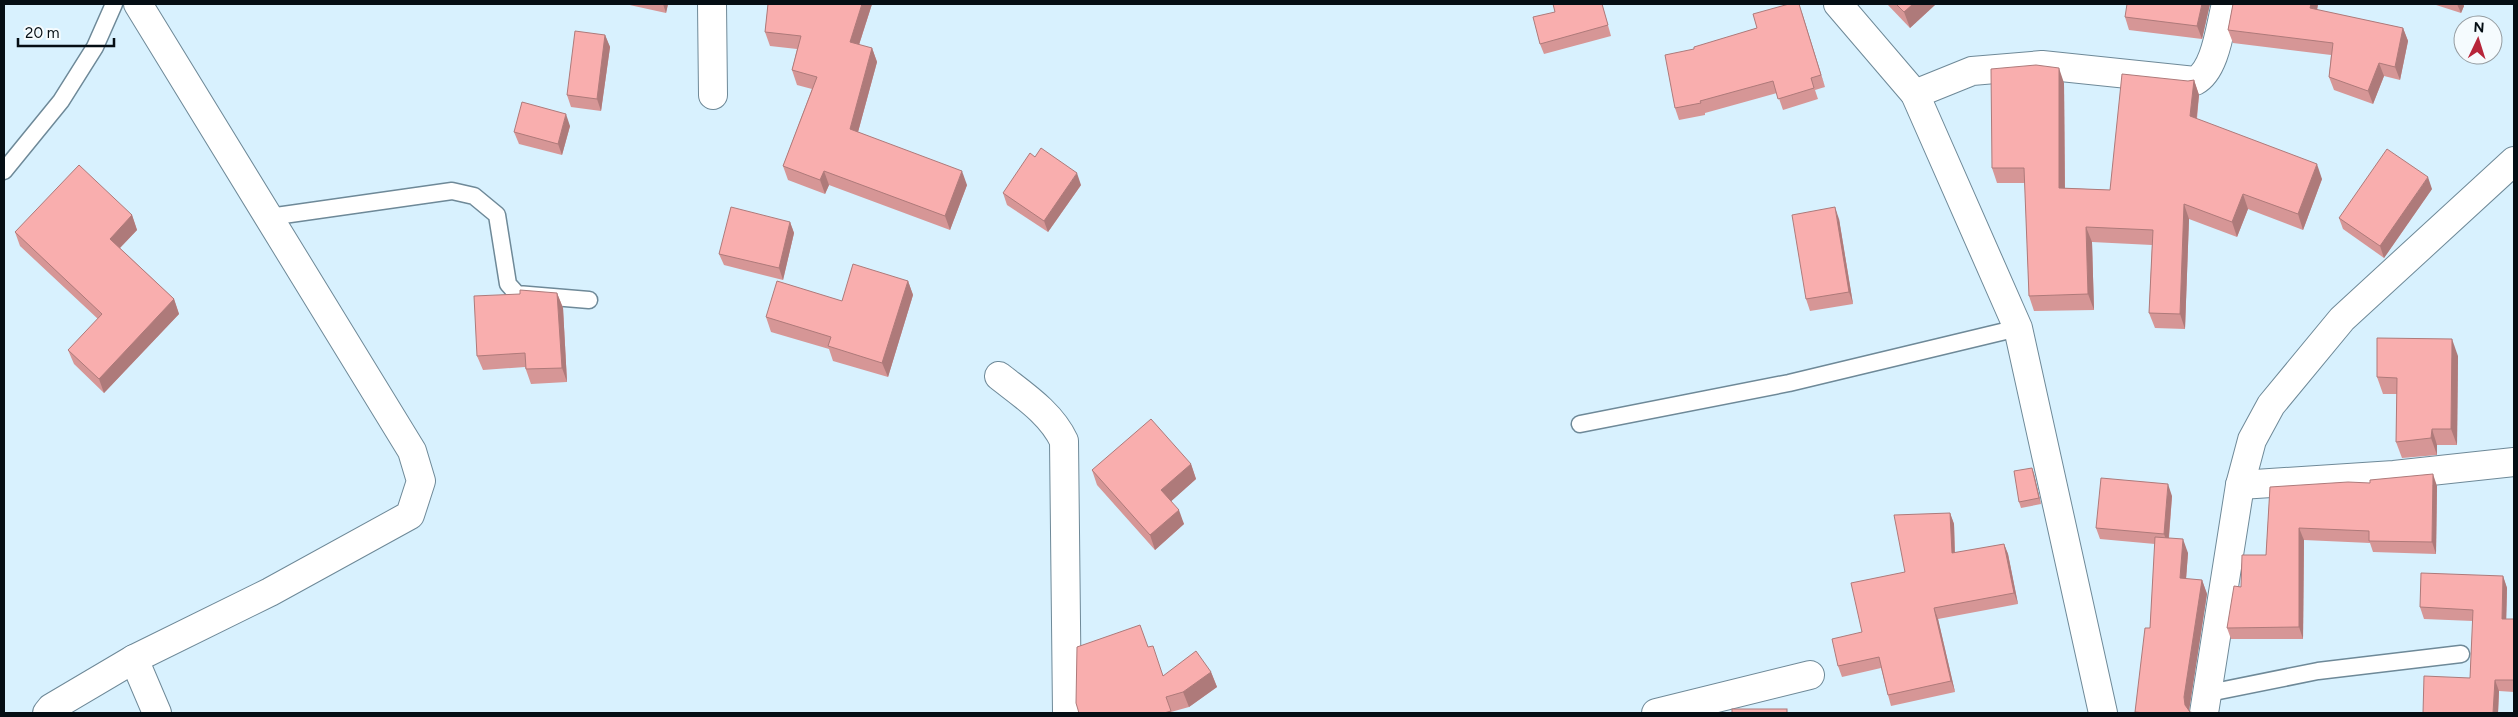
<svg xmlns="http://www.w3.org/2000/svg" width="2518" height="717" viewBox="0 0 2518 717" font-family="Figtree,sans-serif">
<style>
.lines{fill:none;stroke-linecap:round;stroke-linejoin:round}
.lane-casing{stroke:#6e8998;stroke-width:19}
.street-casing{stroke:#6e8998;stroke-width:30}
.lane{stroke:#fff;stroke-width:16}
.street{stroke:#fff;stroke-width:28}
.wall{fill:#d69696}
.shaded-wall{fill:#ae7a7a}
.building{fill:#f9aeae;stroke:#ae7a7a}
</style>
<rect width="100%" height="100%" fill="#d8f1fe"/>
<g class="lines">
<g class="lane-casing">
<g id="lane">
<path d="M 4,171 L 61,101 L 95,47 L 114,4"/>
<path d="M 269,217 L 452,191 L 474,196 L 497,215 L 508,284 L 517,294 L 589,300"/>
<path d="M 1580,424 L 1789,383 L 2018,328"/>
<path d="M 2209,693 L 2318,671 L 2461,654"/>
</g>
</g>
<g class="street-casing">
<g id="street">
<path d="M 712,4 L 713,95"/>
<path d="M 1838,4 L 1915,94 L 2018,328 L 2103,713"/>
<path d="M 1915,94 L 1972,71 L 2042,65 L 2195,81 C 2216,70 2220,26 2226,4"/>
<path d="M 999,376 C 1023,395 1051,413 1064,441 L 1067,713"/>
<path d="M 2240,485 L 2394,475 L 2514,462"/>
<path d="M 134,659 L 157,713"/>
<path d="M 47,713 L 51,708 L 134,659 L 270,592 L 410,515 L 421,481 L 412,451 L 138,4"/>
<path d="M 1656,713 L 1810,675"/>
<path d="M 2204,713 L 2240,485 L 2252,440 L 2271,405 L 2342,319 L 2514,161"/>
</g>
</g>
<use href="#lane" class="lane"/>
<use href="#street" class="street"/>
</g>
<g class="wall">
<path d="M 625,4 L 668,4 L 666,13 Z"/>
<path d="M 768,4 L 872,4 L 859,45 L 872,48 L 877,62 L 858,132 L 967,185 L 950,230 L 829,185 L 825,194 L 788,180 L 783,166 L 812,89 L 797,85 L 792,70 L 797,49 L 770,46 L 765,32 Z"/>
<path d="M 1602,4 L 1611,36 L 1544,54 L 1540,44 Z"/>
<path d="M 1887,4 L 1936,4 L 1910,28 Z"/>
<path d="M 2210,4 L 2202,39 L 2129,30 L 2125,17 Z"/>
<path d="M 2233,4 L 2318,4 L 2317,10 L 2403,28 L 2408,41 L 2400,80 L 2384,76 L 2373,104 L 2334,90 L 2329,77 L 2331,55 L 2233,43 L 2228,30 Z"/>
<path d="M 2433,4 L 2463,4 L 2464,6 L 2461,13 Z"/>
<path d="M 1802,13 L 1825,87 L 1815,90 L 1818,99 L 1783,110 L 1777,93 L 1705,113 L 1705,115 L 1679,120 L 1675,108 L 1694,49 Z"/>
<path d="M 605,35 L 610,47 L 601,111 L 571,107 L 567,95 Z"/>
<path d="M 2194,80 L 2199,95 L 2197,119 L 2322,179 L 2303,230 L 2248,209 L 2237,237 L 2189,219 L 2185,329 L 2155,328 L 2149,313 L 2152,245 L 2092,242 L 2094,310 L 2034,311 L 2029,296 L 2025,183 L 1997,183 L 1992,168 L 2064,83 L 2065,188 L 2110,190 L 2188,81 Z"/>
<path d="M 570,126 L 562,155 L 519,144 L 514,132 Z"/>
<path d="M 1081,185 L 1048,232 L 1007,205 L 1003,193 Z"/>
<path d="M 2432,189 L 2384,258 L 2343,229 L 2339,218 Z"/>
<path d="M 132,215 L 137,230 L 120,248 L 174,299 L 179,314 L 104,393 L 74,364 L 68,350 L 98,319 L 20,246 L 15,232 Z"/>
<path d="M 1839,219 L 1853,304 L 1810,311 L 1806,299 Z"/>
<path d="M 790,222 L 794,233 L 783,280 L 724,265 L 719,254 Z"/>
<path d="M 908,281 L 913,295 L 888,377 L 833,361 L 829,349 L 771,332 L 766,317 L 842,301 Z"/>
<path d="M 557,293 L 563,308 L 567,382 L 531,384 L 525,367 L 483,370 L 477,356 Z"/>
<path d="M 2458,356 L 2457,445 L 2437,445 L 2437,455 L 2402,458 L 2396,442 L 2397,394 L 2383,394 L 2377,377 Z"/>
<path d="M 1191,464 L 1196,479 L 1171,501 L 1184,524 L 1155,550 L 1097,485 L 1092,470 Z"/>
<path d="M 2032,468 L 2034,474 L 2041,504 L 2021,508 L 2019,502 Z"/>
<path d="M 2437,486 L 2436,554 L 2373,552 L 2370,543 L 2304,540 L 2303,639 L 2231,639 L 2227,628 L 2241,587 L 2266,555 L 2270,487 Z"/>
<path d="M 2172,496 L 2169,538 L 2188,553 L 2186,579 L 2202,580 L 2207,594 L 2189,710 L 2190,712 L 2194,713 L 2135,713 L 2135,712 L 2150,628 L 2155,544 L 2100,539 L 2096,528 Z"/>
<path d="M 1950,513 L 1954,524 L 1955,553 L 2004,544 L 2008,554 L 2018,604 L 1938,619 L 1955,692 L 1891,706 L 1888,695 L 1881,668 L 1842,677 L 1838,666 L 1905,572 Z"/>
<path d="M 2503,576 L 2507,588 L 2506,619 L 2514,619 L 2514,692 L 2499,691 L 2498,713 L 2423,713 L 2470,678 L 2473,621 L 2424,619 L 2420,607 Z"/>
<path d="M 1148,647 L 1163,675 L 1211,672 L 1217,687 L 1189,707 L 1171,712 L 1172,713 L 1079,713 Z"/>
</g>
<g class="shaded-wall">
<path d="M 663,4 L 668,4 L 666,13 Z"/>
<path d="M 862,4 L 872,4 L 855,57 L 850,42 Z"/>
<path d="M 1799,4 L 1802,13 L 1825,87 L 1821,75 Z"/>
<path d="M 1913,4 L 1936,4 L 1910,28 L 1904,12 Z"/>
<path d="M 2202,4 L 2210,4 L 2202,39 L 2197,26 Z"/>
<path d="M 2311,4 L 2318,4 L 2315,21 L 2310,8 Z"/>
<path d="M 2457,4 L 2463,4 L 2464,6 L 2461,13 Z"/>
<path d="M 2403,28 L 2408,41 L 2400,80 L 2395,67 Z"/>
<path d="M 605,35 L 610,47 L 601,111 L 597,99 Z"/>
<path d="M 872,48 L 877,62 L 855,143 L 850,129 Z"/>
<path d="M 2379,63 L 2384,76 L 2373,104 L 2368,91 Z"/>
<path d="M 2059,68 L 2064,83 L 2065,203 L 2059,188 Z"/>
<path d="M 2194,80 L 2199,95 L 2195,132 L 2190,116 Z"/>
<path d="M 566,114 L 570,126 L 562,155 L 558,144 Z"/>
<path d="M 2317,164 L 2322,179 L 2303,230 L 2298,214 Z"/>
<path d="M 824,171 L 829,185 L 825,194 L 820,180 Z"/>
<path d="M 962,171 L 967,185 L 950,230 L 945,216 Z"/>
<path d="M 1077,173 L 1081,185 L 1048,232 L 1044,221 Z"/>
<path d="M 2428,177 L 2432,189 L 2384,258 L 2380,246 Z"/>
<path d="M 2243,194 L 2248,209 L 2237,237 L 2232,222 Z"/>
<path d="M 2184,204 L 2189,219 L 2185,329 L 2180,314 Z"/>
<path d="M 1835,207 L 1839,219 L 1853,304 L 1849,292 Z"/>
<path d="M 132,215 L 137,230 L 115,253 L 110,239 Z"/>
<path d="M 790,222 L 794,233 L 783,280 L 779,268 Z"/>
<path d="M 2086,227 L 2092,242 L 2094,310 L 2088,294 Z"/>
<path d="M 908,281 L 913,295 L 888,377 L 882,363 Z"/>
<path d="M 557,293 L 563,308 L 567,382 L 562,368 Z"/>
<path d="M 174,299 L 179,314 L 104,393 L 99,379 Z"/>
<path d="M 2452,339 L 2458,356 L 2457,445 L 2451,429 Z"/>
<path d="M 2432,429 L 2437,445 L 2437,455 L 2431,438 Z"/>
<path d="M 1191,464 L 1196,479 L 1167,505 L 1161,490 Z"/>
<path d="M 2032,468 L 2034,474 L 2041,504 L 2039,498 Z"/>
<path d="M 2433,474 L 2437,486 L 2436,554 L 2432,542 Z"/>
<path d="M 2168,484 L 2172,496 L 2168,546 L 2164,534 Z"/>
<path d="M 1179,510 L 1184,524 L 1155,550 L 1150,535 Z"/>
<path d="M 1950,513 L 1954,524 L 1955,564 L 1952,553 Z"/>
<path d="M 2299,528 L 2304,540 L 2303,639 L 2299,627 Z"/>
<path d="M 2183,539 L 2188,553 L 2185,592 L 2180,578 Z"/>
<path d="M 2004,544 L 2008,554 L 2018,604 L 2014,593 Z"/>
<path d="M 2503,576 L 2507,588 L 2506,630 L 2502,619 Z"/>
<path d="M 2202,580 L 2207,594 L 2189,711 L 2185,705 L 2184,697 Z"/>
<path d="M 1934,608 L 1938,619 L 1955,692 L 1951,681 Z"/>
<path d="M 1211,672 L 1217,687 L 1189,707 L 1183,692 Z"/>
<path d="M 2495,680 L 2499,691 L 2498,713 L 2493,713 Z"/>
</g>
<g class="building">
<path d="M 768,4 L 862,4 L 850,42 L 872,48 L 850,129 L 962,171 L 945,216 L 824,171 L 820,180 L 783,166 L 817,77 L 792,70 L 801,36 L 765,32 Z"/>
<path d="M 1553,4 L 1602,4 L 1608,25 L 1540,44 L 1533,17 L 1555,12 Z"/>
<path d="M 1789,4 L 1799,4 L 1821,75 L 1811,78 L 1814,88 L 1778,99 L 1773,81 L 1700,101 L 1701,103 L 1675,108 L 1665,55 L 1694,49 L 1694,47 L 1757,28 L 1753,14 Z"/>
<path d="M 1896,4 L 1913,4 L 1904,12 Z"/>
<path d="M 2127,4 L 2202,4 L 2197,26 L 2125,17 Z"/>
<path d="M 2233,4 L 2311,4 L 2310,8 L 2403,28 L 2395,67 L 2379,63 L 2368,91 L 2329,77 L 2333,43 L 2228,30 Z"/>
<path d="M 575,31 L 605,35 L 597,99 L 567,95 Z"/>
<path d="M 2036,65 L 2059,68 L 2059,188 L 2110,190 L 2122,74 L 2188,81 L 2194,80 L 2190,116 L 2317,164 L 2298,214 L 2243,194 L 2232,222 L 2184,204 L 2180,314 L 2149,313 L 2153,230 L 2086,227 L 2088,294 L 2029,296 L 2024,168 L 1992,168 L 1991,69 Z"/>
<path d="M 522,102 L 566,114 L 558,144 L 514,132 Z"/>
<path d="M 1041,148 L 1077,173 L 1044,221 L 1003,193 L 1030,153 L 1035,157 Z"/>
<path d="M 2387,149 L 2428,177 L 2380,246 L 2339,218 Z"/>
<path d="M 79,165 L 132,215 L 110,239 L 174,299 L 99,379 L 68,350 L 102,314 L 15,232 Z"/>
<path d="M 731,207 L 790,222 L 779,268 L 719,254 Z"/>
<path d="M 1835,207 L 1849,292 L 1806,299 L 1792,215 Z"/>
<path d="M 853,264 L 908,281 L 882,363 L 828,346 L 831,337 L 766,317 L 777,281 L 842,301 Z"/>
<path d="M 520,290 L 557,293 L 562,368 L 526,369 L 525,353 L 477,356 L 474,296 L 520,294 Z"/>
<path d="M 2377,338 L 2452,339 L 2451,429 L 2432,429 L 2431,438 L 2396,442 L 2397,378 L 2377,377 Z"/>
<path d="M 1151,419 L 1191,464 L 1161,490 L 1179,510 L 1150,535 L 1092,470 Z"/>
<path d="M 2032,468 L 2039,498 L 2019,502 L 2014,471 Z"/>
<path d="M 2433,474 L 2432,542 L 2369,541 L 2369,531 L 2299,528 L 2299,627 L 2227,628 L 2234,586 L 2241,587 L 2242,555 L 2266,555 L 2270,487 L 2348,482 L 2370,483 L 2370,480 Z"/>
<path d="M 2101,478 L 2168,484 L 2164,534 L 2096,528 Z"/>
<path d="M 1950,513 L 1952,553 L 2004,544 L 2014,593 L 1934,608 L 1951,681 L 1888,695 L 1879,657 L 1838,666 L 1832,639 L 1862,632 L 1851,583 L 1905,572 L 1894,515 Z"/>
<path d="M 2155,537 L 2183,539 L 2180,578 L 2202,580 L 2184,697 L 2185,705 L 2190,712 L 2194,713 L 2146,713 L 2135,712 L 2145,628 L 2150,628 Z"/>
<path d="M 2421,573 L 2503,576 L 2502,619 L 2514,619 L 2514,680 L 2495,680 L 2493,713 L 2423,713 L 2424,676 L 2470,678 L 2473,610 L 2420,607 Z"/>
<path d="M 1140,625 L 1148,647 L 1153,646 L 1163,676 L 1196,651 L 1211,672 L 1183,692 L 1166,697 L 1171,711 L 1164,713 L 1079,713 L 1076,703 L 1077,647 Z"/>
<rect x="1732" y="709" width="55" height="4"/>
</g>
<rect width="2518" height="717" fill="none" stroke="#050e14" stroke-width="10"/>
<g transform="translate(2478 40) rotate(4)"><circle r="24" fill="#f5fbfe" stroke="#959ca0"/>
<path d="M0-4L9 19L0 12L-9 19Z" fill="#b7253a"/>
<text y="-8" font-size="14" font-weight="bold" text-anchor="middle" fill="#050e14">N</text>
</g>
<path d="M18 38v8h96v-8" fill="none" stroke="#050e14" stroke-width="2.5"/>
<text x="25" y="38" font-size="15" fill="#050e14" stroke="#f5fbfe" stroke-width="4" paint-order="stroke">20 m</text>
</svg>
